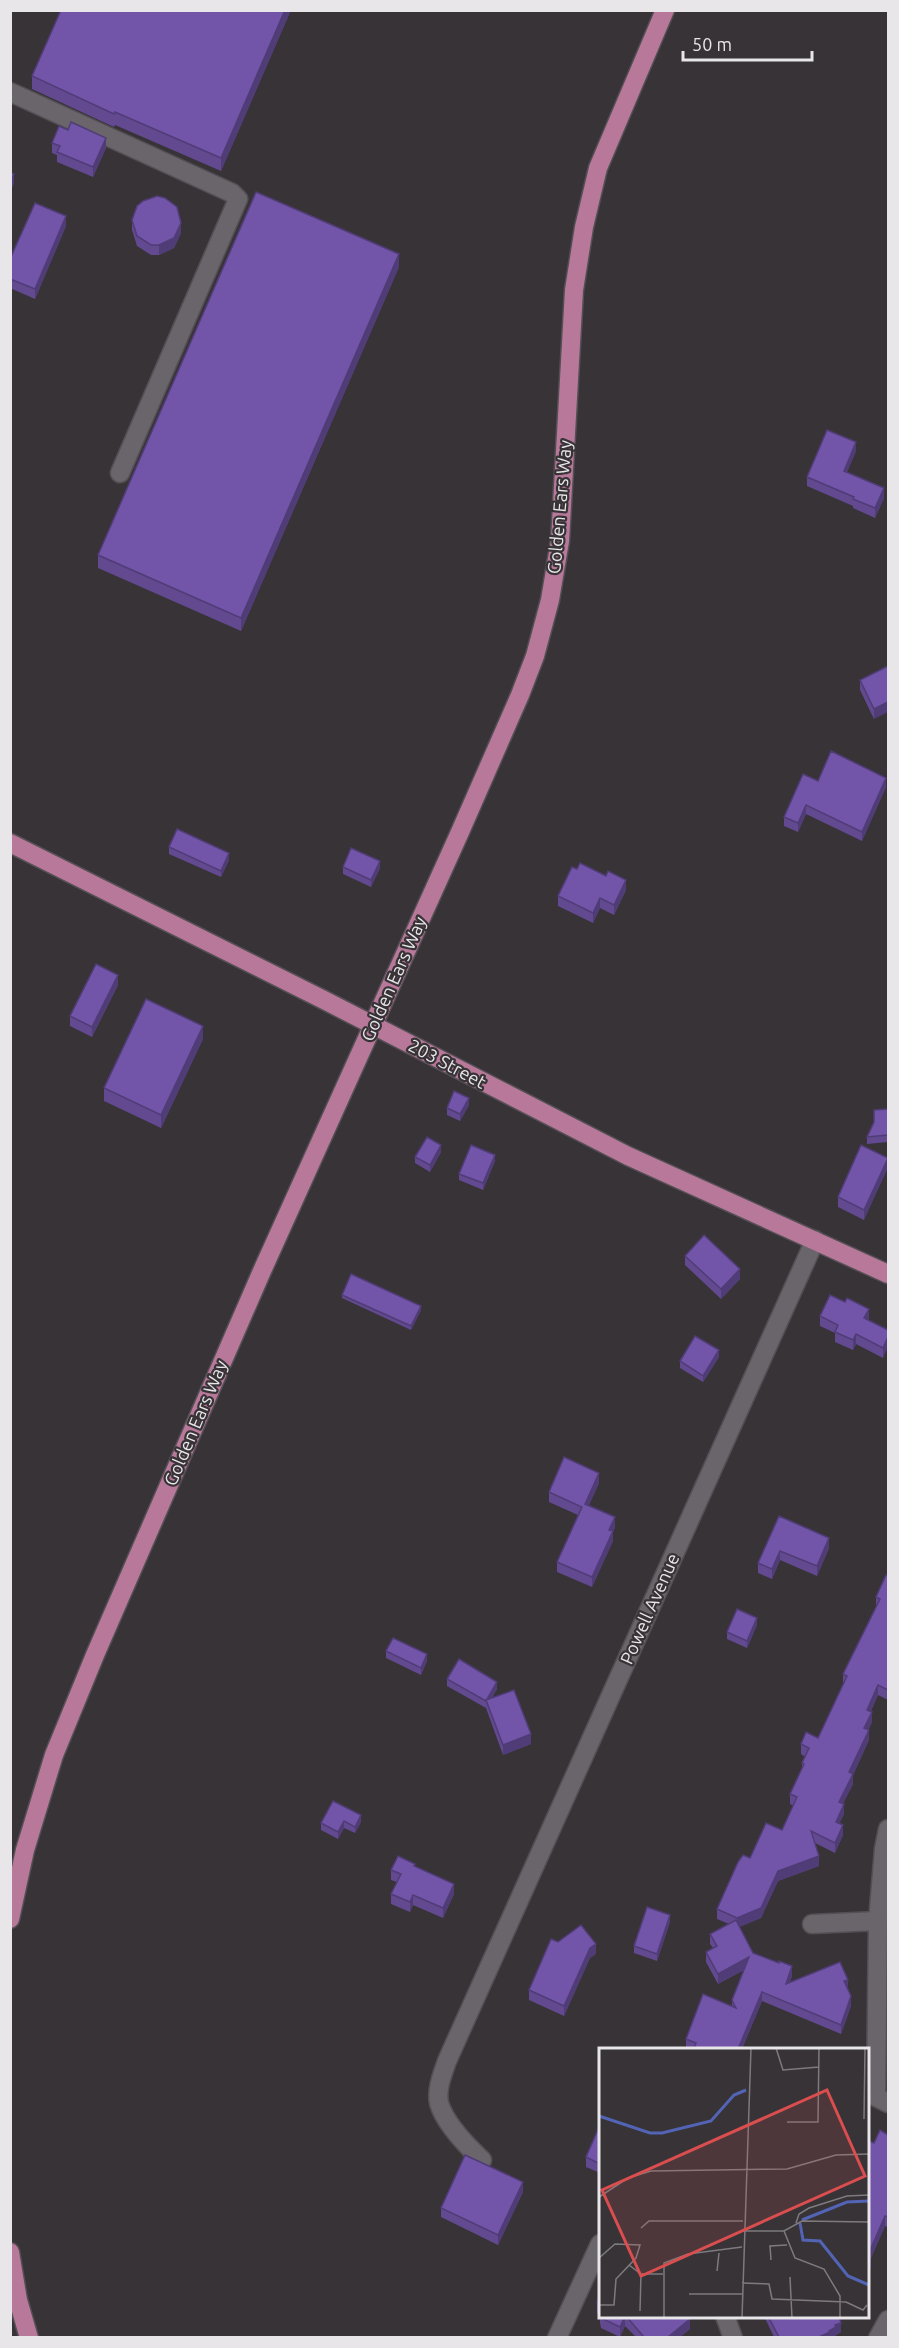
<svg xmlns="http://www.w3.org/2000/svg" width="899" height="2348" viewBox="0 0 899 2348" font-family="Ubuntu,sans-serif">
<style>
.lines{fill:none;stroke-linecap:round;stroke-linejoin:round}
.minor-casing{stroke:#534f54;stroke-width:21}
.major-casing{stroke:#534f54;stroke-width:21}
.minor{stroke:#69656a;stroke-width:18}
.major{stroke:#b8789a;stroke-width:18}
.wall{fill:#624990}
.shaded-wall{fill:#503c76}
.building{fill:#7255a8;stroke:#503c76;stroke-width:1.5}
.labels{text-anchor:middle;stroke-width:4.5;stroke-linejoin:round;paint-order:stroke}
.street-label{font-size:18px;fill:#e8e6e9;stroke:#373337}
.inset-river{fill:none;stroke:#5364b5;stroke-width:3}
.inset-road{fill:none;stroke:#7e7b7e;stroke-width:1.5}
.view{fill:#da4e4f;fill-opacity:0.15;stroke:#da4e4f;stroke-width:3}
.inset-edge{fill:none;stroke:#e8e6e9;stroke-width:3}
</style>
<rect width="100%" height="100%" fill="#373337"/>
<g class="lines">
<g class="minor-casing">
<g id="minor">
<path d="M 10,92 L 232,193 L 238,199 L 120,473"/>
<path d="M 888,1829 L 884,1849 L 878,1921 L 876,2097 L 888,2103"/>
<path d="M 812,1924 L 878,1921"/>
<path d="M 482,2160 C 467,2146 445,2124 439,2103 C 436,2089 443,2073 447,2061 L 815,1240"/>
<path d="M 725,2316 L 733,2338"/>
<path d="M 557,2338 L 600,2244"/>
<path d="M 878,2338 L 888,2320"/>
</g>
</g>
<g class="major-casing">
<g id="major">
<path d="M 10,843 L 324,1000 L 628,1156 L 888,1274"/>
<path d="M 10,1919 L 25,1850 L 54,1755 L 95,1655 L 262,1271 L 460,832 L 520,695 L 535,656 L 550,600 L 560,541 L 574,290 L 584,227 L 598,168 L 665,10"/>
<path d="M 10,2252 L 18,2300 L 29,2338"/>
</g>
</g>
<use href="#minor" class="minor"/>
<use href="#major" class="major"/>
</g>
<g class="wall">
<path d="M 291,10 L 221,171 L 115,125 L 114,127 L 32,89 L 32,76 Z"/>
<path d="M 52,143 L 106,148 L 93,177 L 57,162 L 57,155 L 52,153 Z"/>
<path d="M 132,220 L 181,233 L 174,248 L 159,255 L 151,255 L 137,246 L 132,230 Z"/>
<path d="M 66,226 L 35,299 L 10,288 L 10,259 Z"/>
<path d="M 399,267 L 241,631 L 98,568 L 98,555 Z"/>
<path d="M 856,451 L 847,472 L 884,498 L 875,518 L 853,508 L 853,506 L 807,486 L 807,477 Z"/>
<path d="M 888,666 L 874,719 L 860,690 L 860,680 Z"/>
<path d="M 818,781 L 886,787 L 862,841 L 806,814 L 798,832 L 784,826 L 784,817 Z"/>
<path d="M 169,847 L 229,860 L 221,877 L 169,854 Z"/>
<path d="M 343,867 L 380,868 L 371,887 L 343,874 Z"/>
<path d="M 626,890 L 614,915 L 600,908 L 593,923 L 558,906 L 558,896 Z"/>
<path d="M 118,985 L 92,1037 L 70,1026 L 70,1016 Z"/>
<path d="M 203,1039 L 161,1128 L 104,1101 L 104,1088 Z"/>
<path d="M 469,1105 L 460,1121 L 447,1115 L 447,1108 Z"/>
<path d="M 888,1109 L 888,1142 L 867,1144 L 867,1137 Z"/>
<path d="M 441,1152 L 430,1172 L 415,1163 L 415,1157 Z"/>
<path d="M 888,1158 L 864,1220 L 838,1207 L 838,1197 Z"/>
<path d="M 495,1161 L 483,1190 L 459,1180 L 459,1174 Z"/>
<path d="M 685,1256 L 740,1279 L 721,1299 L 685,1265 Z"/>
<path d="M 342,1295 L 421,1310 L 411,1330 L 342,1298 Z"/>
<path d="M 820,1316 L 869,1319 L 868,1320 L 888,1330 L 883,1358 L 856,1344 L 853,1350 L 835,1342 L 835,1333 L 820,1326 Z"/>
<path d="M 719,1357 L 703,1382 L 680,1368 L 680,1361 Z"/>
<path d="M 599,1483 L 589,1505 L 615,1527 L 613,1532 L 613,1541 L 592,1587 L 557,1572 L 557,1562 L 578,1515 L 549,1502 L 549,1492 Z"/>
<path d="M 779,1516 L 829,1548 L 817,1576 L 780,1560 L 772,1579 L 758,1573 L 758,1563 Z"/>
<path d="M 888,1576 L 888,1700 L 878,1695 L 871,1711 L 872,1722 L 868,1730 L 869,1740 L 853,1775 L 853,1784 L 843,1803 L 844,1814 L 839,1823 L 843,1835 L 835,1853 L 815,1843 L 819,1866 L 778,1881 L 761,1918 L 739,1927 L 753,1953 L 792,1976 L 790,1982 L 848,1989 L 851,2006 L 841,2034 L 762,2001 L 742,2049 L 689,2049 L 686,2048 L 686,2039 L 732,2006 L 732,2000 L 744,1970 L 718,1984 L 706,1962 L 706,1952 L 713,1948 L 710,1944 L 710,1934 L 729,1924 L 717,1919 L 717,1909 L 750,1858 L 782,1830 L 794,1806 L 790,1804 L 790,1794 L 802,1768 L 802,1763 L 805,1757 L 801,1754 L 801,1744 L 818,1738 L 843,1685 L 843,1674 L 876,1607 L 876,1597 Z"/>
<path d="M 757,1625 L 747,1648 L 727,1639 L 727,1632 Z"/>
<path d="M 386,1651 L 427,1661 L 421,1675 L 386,1658 Z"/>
<path d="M 447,1679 L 497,1689 L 492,1698 L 531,1744 L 503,1755 L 486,1708 L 447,1686 Z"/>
<path d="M 333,1801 L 361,1822 L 355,1833 L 344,1828 L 338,1839 L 321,1830 L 321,1823 Z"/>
<path d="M 415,1867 L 454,1894 L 443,1918 L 413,1905 L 410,1912 L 391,1904 L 391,1894 L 397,1882 L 391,1880 L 391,1870 Z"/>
<path d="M 670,1922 L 657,1961 L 634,1953 L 634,1946 Z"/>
<path d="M 596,1954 L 590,1958 L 564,2016 L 529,2000 L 529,1990 Z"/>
<path d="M 600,2125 L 600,2181 L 600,2173 L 586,2167 L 586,2157 Z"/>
<path d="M 888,2135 L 888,2227 L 885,2226 L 871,2258 L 871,2266 L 867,2274 L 874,2143 Z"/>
<path d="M 523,2192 L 498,2245 L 441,2217 L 441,2208 Z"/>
<path d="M 600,2294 L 600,2316 L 688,2316 L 690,2329 L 680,2337 L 636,2337 L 625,2326 L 620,2337 L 601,2328 L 600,2323 L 600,2314 L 597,2313 L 597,2303 Z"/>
<path d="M 764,2316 L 839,2316 L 841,2332 L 836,2335 L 836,2337 L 774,2337 Z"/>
</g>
<g class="shaded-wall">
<path d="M 285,10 L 291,10 L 221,171 L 221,158 Z"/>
<path d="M 106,138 L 106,148 L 93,177 L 93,167 Z"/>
<path d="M 14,174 L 14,184 L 10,192 L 10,182 Z"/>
<path d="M 66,216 L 66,226 L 35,299 L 35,289 Z"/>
<path d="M 181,223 L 181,233 L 174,248 L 159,255 L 159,245 Z"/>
<path d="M 399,254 L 399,267 L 241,631 L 241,618 Z"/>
<path d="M 856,442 L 856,451 L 844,480 L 844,471 Z"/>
<path d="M 884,488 L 884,498 L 875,518 L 875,508 Z"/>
<path d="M 888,702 L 888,712 L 874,719 L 874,709 Z"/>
<path d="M 886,778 L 886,787 L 862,841 L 862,832 Z"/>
<path d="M 806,805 L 806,814 L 798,832 L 798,823 Z"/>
<path d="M 229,853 L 229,860 L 221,877 L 221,871 Z"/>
<path d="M 380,861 L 380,868 L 371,887 L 371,880 Z"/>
<path d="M 626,880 L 626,890 L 614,915 L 614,905 Z"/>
<path d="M 600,898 L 600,908 L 593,923 L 593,913 Z"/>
<path d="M 118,975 L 118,985 L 92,1037 L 92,1027 Z"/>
<path d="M 203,1026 L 203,1039 L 161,1128 L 161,1115 Z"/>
<path d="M 469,1098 L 469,1105 L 460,1121 L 460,1114 Z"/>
<path d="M 441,1145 L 441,1152 L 430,1172 L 430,1165 Z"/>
<path d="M 495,1155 L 495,1161 L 483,1190 L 483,1183 Z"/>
<path d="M 888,1158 L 888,1168 L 864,1220 L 864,1210 Z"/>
<path d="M 740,1269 L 740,1279 L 721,1299 L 721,1289 Z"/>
<path d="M 421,1306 L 421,1310 L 411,1330 L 411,1326 Z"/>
<path d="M 869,1309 L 869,1319 L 864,1328 L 864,1318 Z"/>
<path d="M 856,1334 L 856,1344 L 853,1350 L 853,1340 Z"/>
<path d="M 888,1337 L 888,1347 L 883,1358 L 883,1348 Z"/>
<path d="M 719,1350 L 719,1357 L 703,1382 L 703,1376 Z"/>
<path d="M 599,1473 L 599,1483 L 585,1514 L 585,1504 Z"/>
<path d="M 615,1517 L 615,1527 L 613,1532 L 613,1541 L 592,1587 L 592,1577 L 609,1530 Z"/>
<path d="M 829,1538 L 829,1548 L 817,1576 L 817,1566 Z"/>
<path d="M 780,1551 L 780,1560 L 772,1579 L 772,1569 Z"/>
<path d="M 757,1618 L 757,1625 L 747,1648 L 747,1641 Z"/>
<path d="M 427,1654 L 427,1661 L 421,1675 L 421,1668 Z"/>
<path d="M 497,1682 L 497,1689 L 488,1705 L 486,1701 Z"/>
<path d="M 878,1685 L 878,1695 L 867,1719 L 867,1710 Z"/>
<path d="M 872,1712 L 872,1722 L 864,1738 L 864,1728 Z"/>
<path d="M 869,1730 L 869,1740 L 853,1775 L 853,1784 L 839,1812 L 839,1802 L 849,1772 Z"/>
<path d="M 531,1734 L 531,1744 L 503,1755 L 503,1745 Z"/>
<path d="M 844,1804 L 844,1814 L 836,1832 L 836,1822 Z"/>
<path d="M 361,1815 L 361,1822 L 355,1833 L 355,1827 Z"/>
<path d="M 344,1821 L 344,1828 L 338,1839 L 338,1832 Z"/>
<path d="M 843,1825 L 843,1835 L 835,1853 L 835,1843 Z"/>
<path d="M 819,1856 L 819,1866 L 778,1881 L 761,1918 L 737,1928 L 737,1918 L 778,1871 Z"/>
<path d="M 454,1884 L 454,1894 L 443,1918 L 443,1908 Z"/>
<path d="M 413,1895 L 413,1905 L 410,1912 L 410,1902 Z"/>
<path d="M 670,1915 L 670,1922 L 657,1961 L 657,1954 Z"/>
<path d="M 596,1944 L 596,1954 L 590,1958 L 564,2016 L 564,2006 L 590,1948 Z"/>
<path d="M 749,1957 L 749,1967 L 718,1984 L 718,1974 Z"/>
<path d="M 792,1966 L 792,1976 L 786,1994 L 786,1984 Z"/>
<path d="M 848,1980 L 848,1989 L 844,1981 Z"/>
<path d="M 762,1992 L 762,2001 L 742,2049 L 738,2049 Z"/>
<path d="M 851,1996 L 851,2006 L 841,2034 L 841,2025 Z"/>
<path d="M 523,2182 L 523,2192 L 498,2245 L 498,2235 Z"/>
<path d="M 885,2216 L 885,2226 L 871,2258 L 871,2266 L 867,2274 L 868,2255 Z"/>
<path d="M 625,2316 L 625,2326 L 620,2337 L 620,2327 Z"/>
<path d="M 690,2319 L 690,2329 L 680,2337 L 668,2337 Z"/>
<path d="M 841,2323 L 841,2332 L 836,2335 L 836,2337 L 819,2337 L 835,2325 Z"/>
</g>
<g class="building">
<path d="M 61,10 L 285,10 L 221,158 L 115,112 L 114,114 L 32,76 Z"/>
<path d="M 71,122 L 106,138 L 93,167 L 57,152 L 60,146 L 52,143 L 59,126 L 68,130 Z"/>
<path d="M 10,172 L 14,174 L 10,182 Z"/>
<path d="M 256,192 L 399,254 L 241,618 L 98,555 Z"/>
<path d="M 157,196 L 165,198 L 177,207 L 181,223 L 174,238 L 159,245 L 151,245 L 137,236 L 132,220 L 137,206 L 143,201 Z"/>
<path d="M 35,203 L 66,216 L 35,289 L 10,279 L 10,259 Z"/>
<path d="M 827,430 L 856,442 L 844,471 L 884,488 L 875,508 L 853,499 L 854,497 L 807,477 Z"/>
<path d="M 888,666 L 888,702 L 874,709 L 860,680 Z"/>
<path d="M 831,751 L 886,778 L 862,832 L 806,805 L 798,823 L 784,817 L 803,774 L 818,781 Z"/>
<path d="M 177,829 L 229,853 L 221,871 L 169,847 Z"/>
<path d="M 351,848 L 380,861 L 371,880 L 343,867 Z"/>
<path d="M 580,863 L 606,876 L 608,871 L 626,880 L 614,905 L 600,898 L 593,913 L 558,896 L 572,867 L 577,869 Z"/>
<path d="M 96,964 L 118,975 L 92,1027 L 70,1016 Z"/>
<path d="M 146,999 L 203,1026 L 161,1115 L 104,1088 Z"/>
<path d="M 454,1091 L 469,1098 L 460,1114 L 447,1108 Z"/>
<path d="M 888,1109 L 888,1135 L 867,1137 L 874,1122 L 874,1110 Z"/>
<path d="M 427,1137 L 441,1145 L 430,1165 L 415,1157 Z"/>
<path d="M 471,1145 L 495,1155 L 483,1183 L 459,1174 Z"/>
<path d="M 861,1145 L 888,1158 L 864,1210 L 838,1197 Z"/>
<path d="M 704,1235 L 740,1269 L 721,1289 L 685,1256 Z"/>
<path d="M 351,1274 L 421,1306 L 411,1326 L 342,1295 Z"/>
<path d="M 830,1295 L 845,1302 L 847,1298 L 869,1309 L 864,1318 L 888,1330 L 888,1337 L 883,1348 L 856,1334 L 853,1340 L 835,1332 L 838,1325 L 820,1316 Z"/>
<path d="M 695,1336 L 719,1350 L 703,1376 L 680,1361 Z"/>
<path d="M 564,1457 L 599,1473 L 585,1504 L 615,1517 L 609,1530 L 613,1531 L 592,1577 L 557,1562 L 582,1507 L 549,1492 Z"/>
<path d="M 779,1516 L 829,1538 L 817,1566 L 780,1551 L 772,1569 L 758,1563 Z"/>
<path d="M 886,1575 L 888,1576 L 888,1690 L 878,1685 L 867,1710 L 872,1712 L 864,1728 L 869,1730 L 849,1772 L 853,1774 L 839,1802 L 844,1804 L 836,1822 L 843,1825 L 835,1843 L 811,1831 L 819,1856 L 778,1871 L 761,1908 L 737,1918 L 717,1909 L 738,1862 L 743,1855 L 750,1858 L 766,1823 L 782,1830 L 797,1797 L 790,1794 L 804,1764 L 802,1763 L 809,1748 L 801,1744 L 806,1732 L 818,1738 L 847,1676 L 843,1674 L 880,1599 L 876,1597 Z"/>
<path d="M 737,1609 L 757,1618 L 747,1641 L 727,1632 Z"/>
<path d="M 393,1638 L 427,1654 L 421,1668 L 386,1651 Z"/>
<path d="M 459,1659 L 497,1682 L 486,1701 L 447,1679 Z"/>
<path d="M 514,1690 L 531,1734 L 503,1745 L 486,1700 Z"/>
<path d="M 333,1801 L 361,1815 L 355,1827 L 344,1821 L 338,1832 L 321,1823 Z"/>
<path d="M 398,1856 L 415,1864 L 414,1866 L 454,1884 L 443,1908 L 413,1895 L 410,1902 L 391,1894 L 401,1874 L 391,1870 Z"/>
<path d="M 647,1907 L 670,1915 L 657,1954 L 634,1946 Z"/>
<path d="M 736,1920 L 753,1953 L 779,1963 L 779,1961 L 792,1966 L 786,1984 L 840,1962 L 848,1980 L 844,1981 L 851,1996 L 841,2025 L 762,1992 L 738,2049 L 694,2049 L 696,2043 L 686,2039 L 703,1994 L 736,2008 L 732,2000 L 749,1957 L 718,1974 L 706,1952 L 717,1946 L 710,1934 Z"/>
<path d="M 581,1925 L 596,1944 L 590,1948 L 564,2006 L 529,1990 L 551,1939 L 558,1942 Z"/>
<path d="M 600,2125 L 600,2164 L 586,2157 Z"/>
<path d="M 880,2130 L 888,2135 L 888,2217 L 885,2216 L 868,2255 L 871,2256 L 867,2264 L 867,2140 L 874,2143 Z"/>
<path d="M 465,2155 L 523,2182 L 498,2235 L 441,2208 Z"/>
<path d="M 600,2294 L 600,2305 L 597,2303 Z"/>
<path d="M 602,2316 L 625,2316 L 620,2327 L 601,2318 Z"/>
<path d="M 626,2316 L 688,2316 L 690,2319 L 668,2337 L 644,2337 Z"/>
<path d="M 768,2316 L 839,2316 L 841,2323 L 835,2325 L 836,2327 L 829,2331 L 830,2332 L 819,2337 L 779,2337 Z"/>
</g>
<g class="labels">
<g class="street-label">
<text transform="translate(560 507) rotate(-85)" y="6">Golden Ears Way</text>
<text transform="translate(394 979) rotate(-66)" y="6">Golden Ears Way</text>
<text transform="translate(447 1064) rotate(28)" y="6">203 Street</text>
<text transform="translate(196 1423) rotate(-67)" y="6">Golden Ears Way</text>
<text transform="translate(650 1609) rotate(-66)" y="6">Powell Avenue</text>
</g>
</g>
<g transform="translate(599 2048)">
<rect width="270" height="270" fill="#373337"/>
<path class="inset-river" d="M 0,68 L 51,85 L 63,85 L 112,73 L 135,47 L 147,42M 203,172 L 248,154 L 270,153M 201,175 L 204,192 L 221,193 L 249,228 L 270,237"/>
<path class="inset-road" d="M 177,0 L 184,22 L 220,19M 265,71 L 266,0M 188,74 L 219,74 L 220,0M 0,149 L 29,130 L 52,123 L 188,121 L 237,107 L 270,106M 197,175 L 200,166 L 210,160 L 248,148 L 270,147M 42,180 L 50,173 L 144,173M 144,183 L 185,183 L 203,173 L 270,174M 185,183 L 196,210 L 225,221 L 241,248 L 241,270M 0,210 L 16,196 L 41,197 L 37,210 L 17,231 L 15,257 L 0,257M 172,212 L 171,198 L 188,197M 30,217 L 42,226 L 64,226M 118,223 L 120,205M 191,229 L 193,270M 143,235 L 170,236 L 173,251 L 247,254 L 264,262 L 268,257M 90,246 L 143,246M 41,263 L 42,226M 65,270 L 65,215 L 89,206 L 143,199M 143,270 L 152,0"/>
<path class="view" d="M 228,42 L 266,128 L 42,228 L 3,142 Z"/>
<rect width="270" height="270" class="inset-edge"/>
</g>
<rect width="899" height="2348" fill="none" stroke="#e8e6e9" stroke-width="24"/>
<path d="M683 51v9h129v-9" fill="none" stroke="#e8e6e9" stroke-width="3"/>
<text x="692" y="51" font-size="18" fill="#e8e6e9" stroke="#373337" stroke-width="4.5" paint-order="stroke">50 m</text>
</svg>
